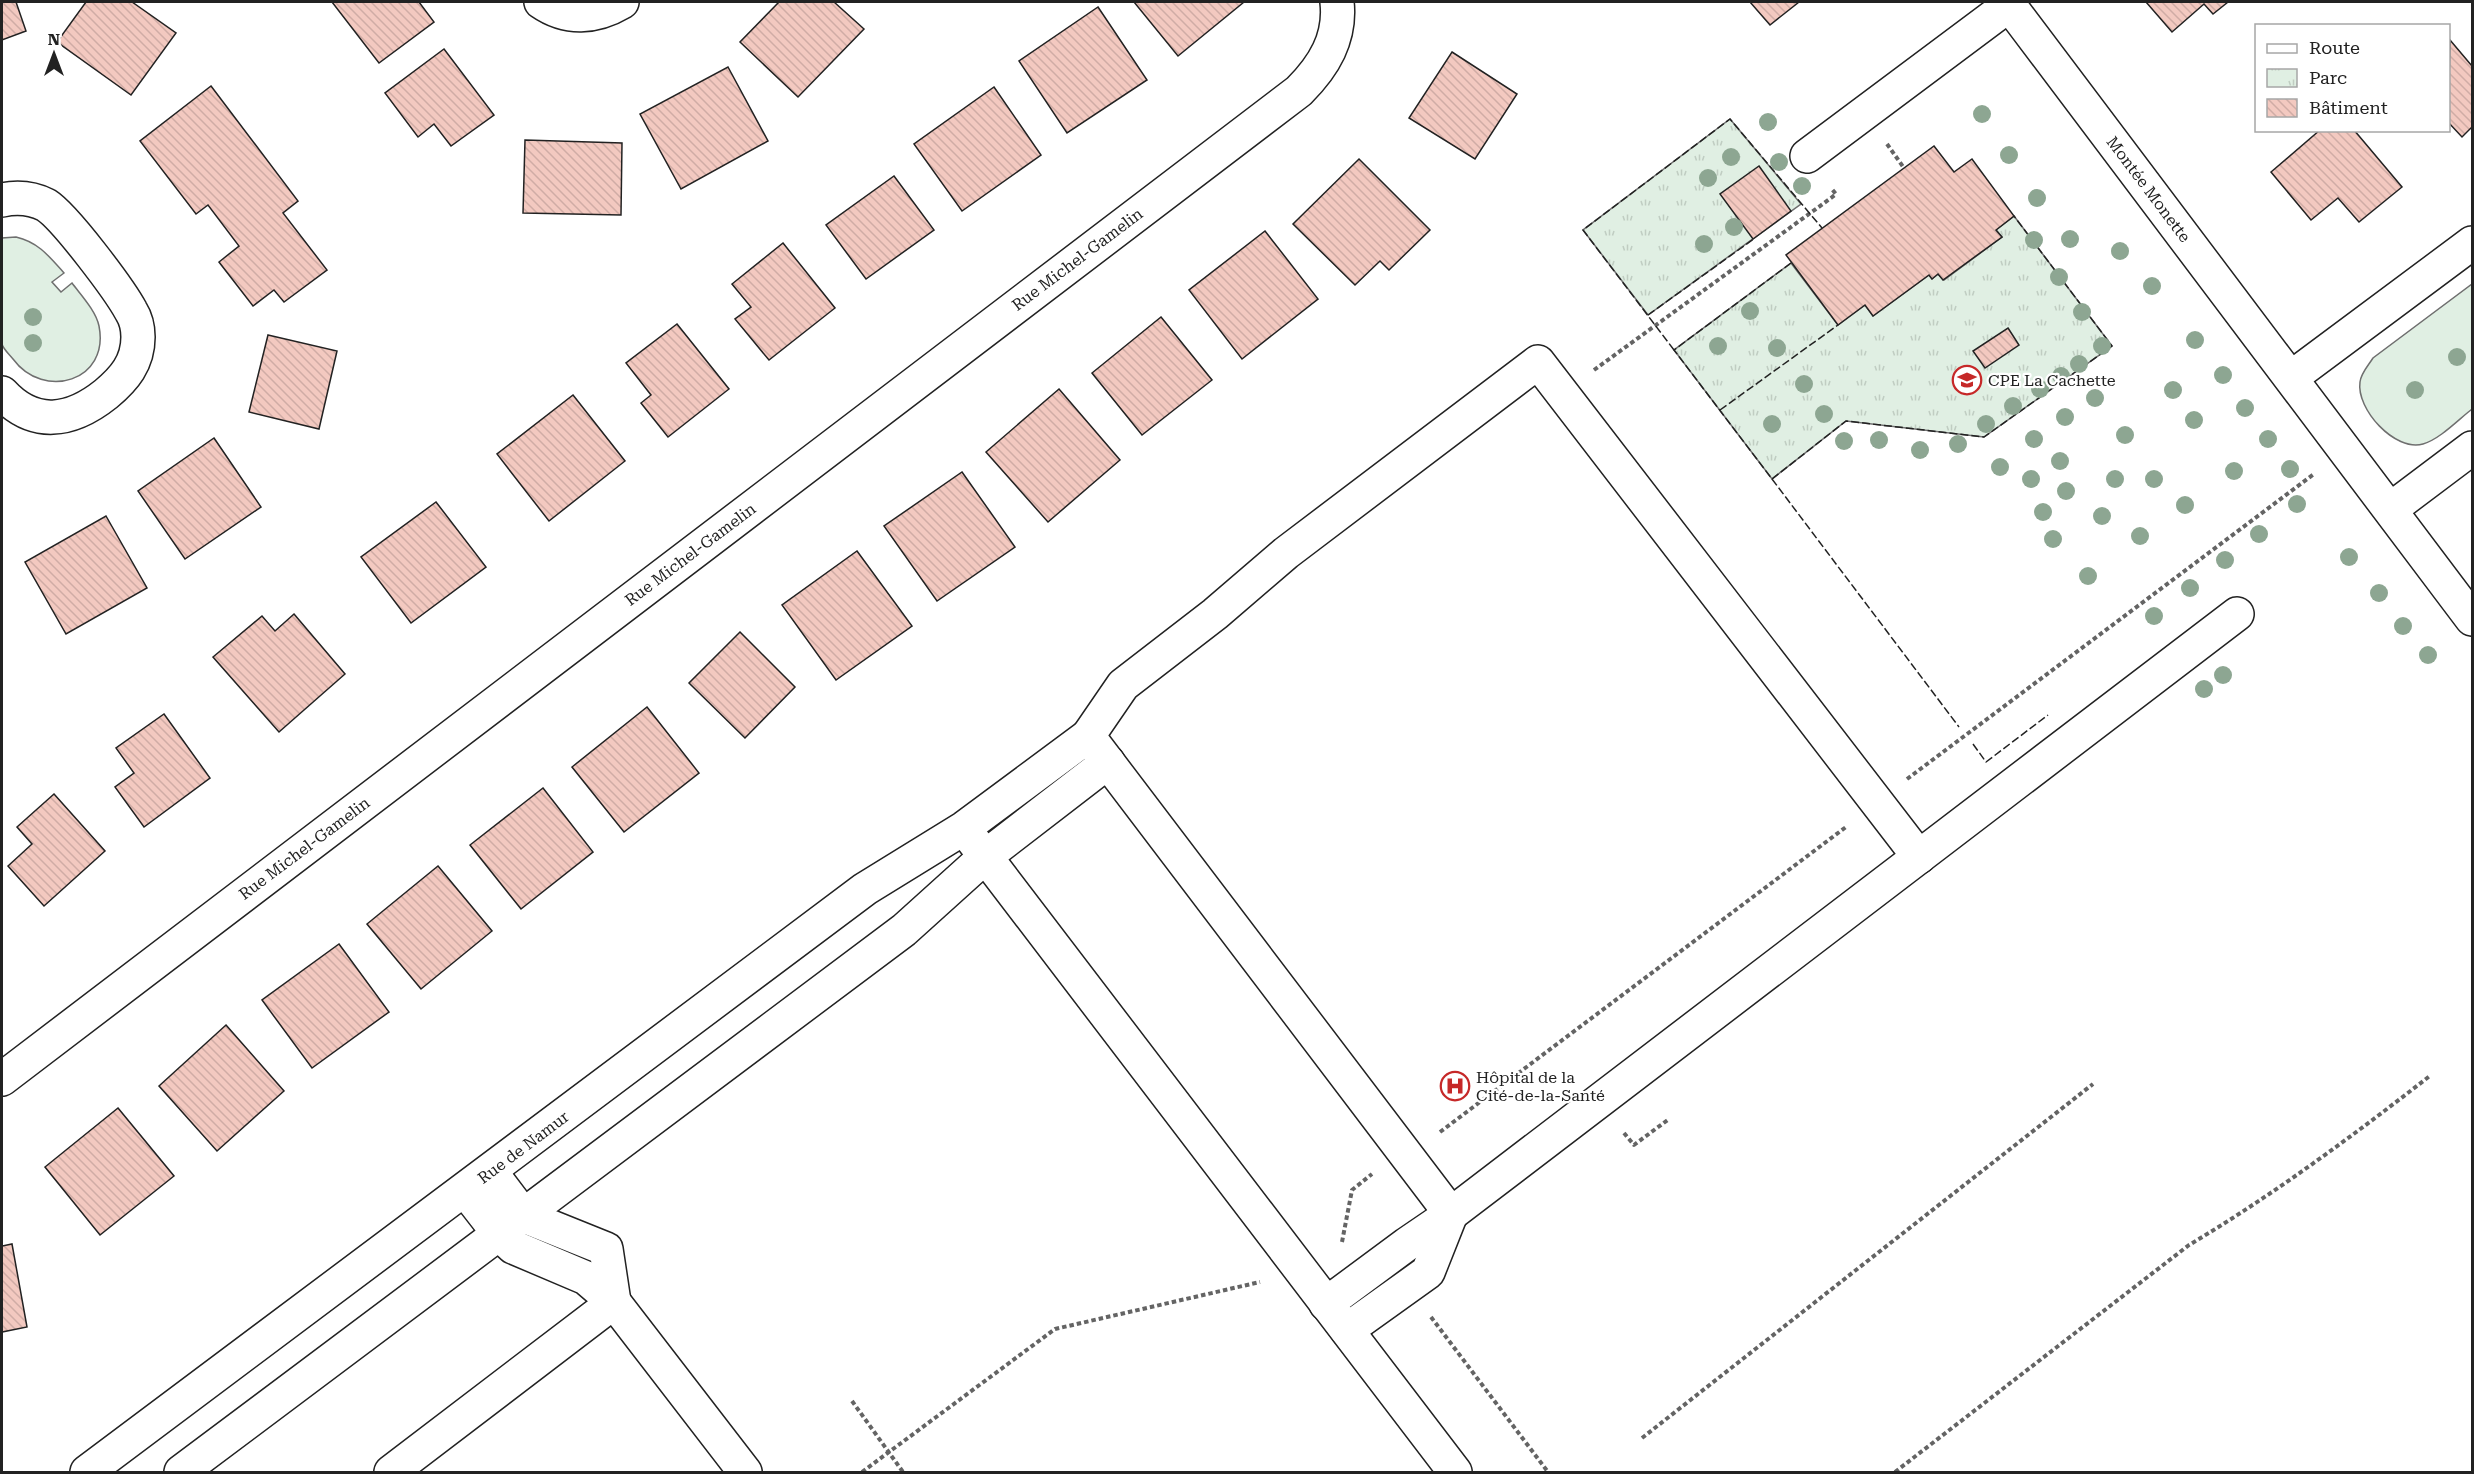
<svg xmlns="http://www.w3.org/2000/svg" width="2474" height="1474" viewBox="0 0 2474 1474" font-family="'Roboto Serif',serif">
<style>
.green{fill:#e0efe3;stroke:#6f6f6f;stroke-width:1.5}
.park{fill:url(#park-tufts);stroke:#6f6f6f;stroke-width:1.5}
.building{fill:url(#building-back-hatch);stroke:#222;stroke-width:1.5}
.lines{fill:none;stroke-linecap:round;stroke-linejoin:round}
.minor-casing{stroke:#222;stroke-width:36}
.path{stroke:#646464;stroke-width:4;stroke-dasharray:4.5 3;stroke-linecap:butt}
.minor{stroke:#fff;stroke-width:33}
.fence{stroke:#222;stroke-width:1.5;stroke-dasharray:8 3;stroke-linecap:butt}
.tree{fill:#8da692}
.labels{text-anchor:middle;stroke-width:4.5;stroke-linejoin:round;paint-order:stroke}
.street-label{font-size:16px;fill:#222;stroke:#fff}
.poi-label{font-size:16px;fill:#222;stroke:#fff;text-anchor:start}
</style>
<defs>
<pattern id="park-tufts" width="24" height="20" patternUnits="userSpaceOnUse" patternTransform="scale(1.5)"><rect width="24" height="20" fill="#e0efe3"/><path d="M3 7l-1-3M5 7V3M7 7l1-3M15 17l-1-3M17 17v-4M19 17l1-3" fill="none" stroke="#c0cdc2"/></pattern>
<pattern id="building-back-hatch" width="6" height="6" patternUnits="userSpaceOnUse" patternTransform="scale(1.5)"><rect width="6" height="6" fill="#f3c9c0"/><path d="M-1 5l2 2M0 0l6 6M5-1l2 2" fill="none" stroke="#d0aca5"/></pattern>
</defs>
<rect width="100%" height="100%" fill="#fff"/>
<g class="green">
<path d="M 16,237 C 38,242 49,256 64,273 L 52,282 L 61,292 L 72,283 C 81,295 96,311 99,326 C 110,381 44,401 13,359 C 10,355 3,349 2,344 C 0,338 2,328 2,321 C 2,294 1,266 2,238 Z"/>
<path d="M 2472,284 L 2472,409 C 2458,420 2440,439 2423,444 C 2395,452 2356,409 2360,382 C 2361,373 2368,366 2373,358 Z"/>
</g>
<g class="park">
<path d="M 1730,119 L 1801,204 L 1648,315 L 1583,230 Z"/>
<path d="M 2014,216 L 2112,346 L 1984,437 L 1846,421 L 1772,479 L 1674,350 L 1791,263 L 1838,325 L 1865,305 L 1873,316 L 1929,275 L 1932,279 L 1938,274 L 1944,280 L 2002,237 L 1996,230 Z"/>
</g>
<g class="building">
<path d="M 2,2 L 16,2 L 26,31 L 2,40 Z"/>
<path d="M 86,2 L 132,2 L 176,33 L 131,95 L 57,42 Z"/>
<path d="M 332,2 L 419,2 L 434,22 L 379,63 Z"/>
<path d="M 779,2 L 834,2 L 864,29 L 798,97 L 740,42 Z"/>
<path d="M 1134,2 L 1244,2 L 1178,56 Z"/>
<path d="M 1750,2 L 1799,2 L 1770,25 Z"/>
<path d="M 2146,2 L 2228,2 L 2213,14 L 2204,4 L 2172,32 Z"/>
<path d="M 1098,7 L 1147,80 L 1067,133 L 1019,61 Z"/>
<path d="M 2450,40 L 2472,66 L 2472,127 L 2462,137 L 2448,122 Z"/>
<path d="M 444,49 L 494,115 L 451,146 L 434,124 L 418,137 L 385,93 Z"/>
<path d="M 1452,52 L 1517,94 L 1475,159 L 1409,118 Z"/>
<path d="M 728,67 L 768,141 L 681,189 L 640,114 Z"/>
<path d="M 211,86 L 298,201 L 283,213 L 327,270 L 284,302 L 274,290 L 253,306 L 219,262 L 239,246 L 208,205 L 196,214 L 140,141 Z"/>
<path d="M 994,87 L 1041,155 L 962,211 L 914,144 Z"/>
<path d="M 2320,130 L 2354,130 L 2402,187 L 2359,222 L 2338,198 L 2311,220 L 2271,172 Z"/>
<path d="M 525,140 L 622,143 L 621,215 L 523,213 Z"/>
<path d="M 1934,146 L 1954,172 L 1972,159 L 2014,216 L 1996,230 L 2002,237 L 1943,280 L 1938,274 L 1932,279 L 1929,275 L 1873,316 L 1865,305 L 1838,325 L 1786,255 Z"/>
<path d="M 1359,159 L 1430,230 L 1389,270 L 1380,261 L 1355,285 L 1293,224 Z"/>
<path d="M 1759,166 L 1791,211 L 1753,239 L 1720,194 Z"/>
<path d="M 894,176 L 934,230 L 866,279 L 826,225 Z"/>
<path d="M 1265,231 L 1318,299 L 1242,359 L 1189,290 Z"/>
<path d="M 783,243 L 835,308 L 769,360 L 735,319 L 751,307 L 732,284 Z"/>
<path d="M 1161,317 L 1212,380 L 1142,435 L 1092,373 Z"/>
<path d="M 677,324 L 729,389 L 668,437 L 641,403 L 651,395 L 626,363 Z"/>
<path d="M 2008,328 L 2019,345 L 1985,368 L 1973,351 Z"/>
<path d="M 268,335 L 337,351 L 319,429 L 249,412 Z"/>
<path d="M 1059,389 L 1120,460 L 1048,522 L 986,452 Z"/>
<path d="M 573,395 L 625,461 L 549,521 L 497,454 Z"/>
<path d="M 214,438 L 261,507 L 185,559 L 138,491 Z"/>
<path d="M 962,472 L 1015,547 L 937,601 L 884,526 Z"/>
<path d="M 436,502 L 486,567 L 411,623 L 361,557 Z"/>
<path d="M 106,516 L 147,588 L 66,634 L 25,562 Z"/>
<path d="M 857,551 L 912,626 L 836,680 L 782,605 Z"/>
<path d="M 294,614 L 345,674 L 279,732 L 213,657 L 262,616 L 275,631 Z"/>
<path d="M 740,632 L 795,687 L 745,738 L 689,683 Z"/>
<path d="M 647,707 L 699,773 L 624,832 L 572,767 Z"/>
<path d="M 164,714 L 210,778 L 144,827 L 115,787 L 134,773 L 116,748 Z"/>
<path d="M 543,788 L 593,852 L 521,909 L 470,845 Z"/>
<path d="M 54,794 L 105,851 L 44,906 L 8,866 L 32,844 L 17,827 Z"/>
<path d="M 438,866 L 492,931 L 421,989 L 367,924 Z"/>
<path d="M 339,944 L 389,1012 L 312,1068 L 262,1000 Z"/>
<path d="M 226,1025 L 284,1091 L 217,1151 L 159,1086 Z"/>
<path d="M 118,1108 L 174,1176 L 100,1235 L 45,1167 Z"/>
<path d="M 12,1244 L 27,1327 L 2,1332 L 2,1246 Z"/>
</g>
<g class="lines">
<g class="minor-casing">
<g id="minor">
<path d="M 541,2 C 567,20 595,18 622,2"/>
<path d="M 2007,2 L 2472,619"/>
<path d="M 1807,156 L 2009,5"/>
<path d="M 2,200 C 16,197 32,198 46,205 C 65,217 119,289 131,311 C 136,319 138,328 138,337 C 138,363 124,379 106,394 C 71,422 34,428 2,393"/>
<path d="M 2292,377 L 2472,243"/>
<path d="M 2391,509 L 2472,448"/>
<path d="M 972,839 L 1455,1472"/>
<path d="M 2,1079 L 1299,91 C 1324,66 1341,38 1337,2"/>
<path d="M 490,1171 L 524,1216 L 606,1249 L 614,1302"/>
<path d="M 465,1190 L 500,1235 L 513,1247 L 586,1278 L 614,1302 L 745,1472"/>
<path d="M 1451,1214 L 1088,736 L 1123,685 L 1215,614 L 1286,553 L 1538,362 L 1919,857"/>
<path d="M 1326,1304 L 1407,1244 L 1451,1214 L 2237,614"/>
<path d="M 1347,1330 L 1428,1272 L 1451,1214"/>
<path d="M 87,1472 L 865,889 L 964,828 L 1088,736"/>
<path d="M 181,1472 L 904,930 L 986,856 L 1108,762"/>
<path d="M 391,1472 L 614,1302"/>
</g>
</g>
<g class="path">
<path d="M 1887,144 L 1904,168"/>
<path d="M 1594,370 L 1831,198 L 1836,194 L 1831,188"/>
<path d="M 1907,779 L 2314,474"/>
<path d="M 1440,1132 L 1846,827"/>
<path d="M 1624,1133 L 1634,1145 L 1669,1119"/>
<path d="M 1342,1242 L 1352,1190 L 1372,1174"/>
<path d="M 1431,1317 L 1548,1472"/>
<path d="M 852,1401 L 903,1472"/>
<path d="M 1642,1438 L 2093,1084"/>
<path d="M 862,1472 L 1055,1329 L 1260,1282"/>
<path d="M 1895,1472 L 2189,1245 C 2273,1195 2354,1135 2431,1075"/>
</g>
<use href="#minor" class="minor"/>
<g class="fence">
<path d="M 1791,263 L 1674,350 L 1772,479 L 1846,421 L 1984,437 L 2112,346 L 2014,216"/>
<path d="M 1648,315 L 1755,238"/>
<path d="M 1674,350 L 1583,230 L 1730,119 L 1822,228"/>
<path d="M 1720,410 L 1838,325"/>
<path d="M 1772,479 L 1959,727"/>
<path d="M 1973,744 L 1986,762 L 2048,715"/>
</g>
</g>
<g class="tree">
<circle cx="1982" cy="114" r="9"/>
<circle cx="1768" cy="122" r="9"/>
<circle cx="2009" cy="155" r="9"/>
<circle cx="1731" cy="157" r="9"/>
<circle cx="1779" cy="162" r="9"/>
<circle cx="1708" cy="178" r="9"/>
<circle cx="1802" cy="186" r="9"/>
<circle cx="2037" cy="198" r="9"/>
<circle cx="1734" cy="227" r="9"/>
<circle cx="2070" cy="239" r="9"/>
<circle cx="2034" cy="240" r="9"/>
<circle cx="1704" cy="244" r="9"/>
<circle cx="2120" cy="251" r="9"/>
<circle cx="2059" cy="277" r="9"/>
<circle cx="2152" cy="286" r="9"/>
<circle cx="1750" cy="311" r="9"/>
<circle cx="2082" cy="312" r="9"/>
<circle cx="33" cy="317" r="9"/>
<circle cx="2195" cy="340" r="9"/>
<circle cx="33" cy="343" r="9"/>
<circle cx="1718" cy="346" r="9"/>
<circle cx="2102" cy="346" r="9"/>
<circle cx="1777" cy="348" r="9"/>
<circle cx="2457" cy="357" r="9"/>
<circle cx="2079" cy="364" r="9"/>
<circle cx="2223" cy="375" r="9"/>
<circle cx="2061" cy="376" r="9"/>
<circle cx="1804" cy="384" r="9"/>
<circle cx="2040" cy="389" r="9"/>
<circle cx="2173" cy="390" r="9"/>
<circle cx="2415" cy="390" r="9"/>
<circle cx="2095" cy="398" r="9"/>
<circle cx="2013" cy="406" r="9"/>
<circle cx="2245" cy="408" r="9"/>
<circle cx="1824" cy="414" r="9"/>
<circle cx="2065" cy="417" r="9"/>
<circle cx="2194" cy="420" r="9"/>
<circle cx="1772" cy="424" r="9"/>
<circle cx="1986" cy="424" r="9"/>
<circle cx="2125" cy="435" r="9"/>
<circle cx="2034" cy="439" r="9"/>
<circle cx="2268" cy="439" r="9"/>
<circle cx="1879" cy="440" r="9"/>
<circle cx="1844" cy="441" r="9"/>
<circle cx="1958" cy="444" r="9"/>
<circle cx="1920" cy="450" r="9"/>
<circle cx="2060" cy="461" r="9"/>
<circle cx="2000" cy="467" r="9"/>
<circle cx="2290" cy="469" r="9"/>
<circle cx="2234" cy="471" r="9"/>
<circle cx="2031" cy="479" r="9"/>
<circle cx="2115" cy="479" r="9"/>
<circle cx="2154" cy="479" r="9"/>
<circle cx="2066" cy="491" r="9"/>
<circle cx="2297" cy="504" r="9"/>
<circle cx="2185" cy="505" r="9"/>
<circle cx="2043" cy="512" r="9"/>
<circle cx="2102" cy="516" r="9"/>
<circle cx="2259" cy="534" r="9"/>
<circle cx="2140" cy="536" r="9"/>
<circle cx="2053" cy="539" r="9"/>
<circle cx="2349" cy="557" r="9"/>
<circle cx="2225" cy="560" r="9"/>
<circle cx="2088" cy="576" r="9"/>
<circle cx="2190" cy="588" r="9"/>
<circle cx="2379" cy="593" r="9"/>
<circle cx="2154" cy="616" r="9"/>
<circle cx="2403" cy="626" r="9"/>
<circle cx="2428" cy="655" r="9"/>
<circle cx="2223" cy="675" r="9"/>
<circle cx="2204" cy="689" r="9"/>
</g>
<defs>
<g id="school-ring" transform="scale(1.5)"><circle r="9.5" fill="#fff" stroke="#c62828" stroke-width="1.5"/><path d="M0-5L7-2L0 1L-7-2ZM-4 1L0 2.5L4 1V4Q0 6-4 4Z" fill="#c62828"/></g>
<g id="hospital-ring" transform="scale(1.5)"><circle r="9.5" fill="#fff" stroke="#c62828" stroke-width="1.5"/><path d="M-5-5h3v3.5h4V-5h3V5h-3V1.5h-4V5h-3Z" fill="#c62828"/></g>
</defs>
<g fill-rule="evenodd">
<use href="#school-ring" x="1967" y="380"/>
<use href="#hospital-ring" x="1455" y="1086"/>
</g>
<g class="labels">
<g class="street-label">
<text transform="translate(2149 189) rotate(53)" y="6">Montée Monette</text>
<text transform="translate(1077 259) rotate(-37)" y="6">Rue Michel-Gamelin</text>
<text transform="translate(690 554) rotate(-37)" y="6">Rue Michel-Gamelin</text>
<text transform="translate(304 848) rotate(-37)" y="6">Rue Michel-Gamelin</text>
<text transform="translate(523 1147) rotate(-37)" y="6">Rue de Namur</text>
</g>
<g class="poi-label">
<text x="1988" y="386">CPE La Cachette</text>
<text x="1476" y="1083">Hôpital de la<tspan x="1476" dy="18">Cité-de-la-Santé</tspan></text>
</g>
</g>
<rect width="2474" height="1474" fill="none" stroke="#222222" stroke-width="6"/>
<rect x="2255" y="24" width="195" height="108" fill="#ffffff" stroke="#a7a7a7" stroke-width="1.5"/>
<rect x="2267" y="44" width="30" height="9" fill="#ffffff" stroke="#a7a7a7" stroke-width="1.5"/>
<text x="2309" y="54" font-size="18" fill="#222222">Route</text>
<rect x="2267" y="69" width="30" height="18" fill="url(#park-tufts)" stroke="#a7a7a7" stroke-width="1.5"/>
<text x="2309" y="84" font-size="18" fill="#222222">Parc</text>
<rect x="2267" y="99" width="30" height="18" fill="url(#building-back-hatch)" stroke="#a7a7a7" stroke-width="1.5"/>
<text x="2309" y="114" font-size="18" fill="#222222">Bâtiment</text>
<g transform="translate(54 54)" stroke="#ffffff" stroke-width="4.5" paint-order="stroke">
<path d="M0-4.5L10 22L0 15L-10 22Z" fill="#222222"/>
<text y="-9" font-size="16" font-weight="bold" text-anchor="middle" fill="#222222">N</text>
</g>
</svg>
